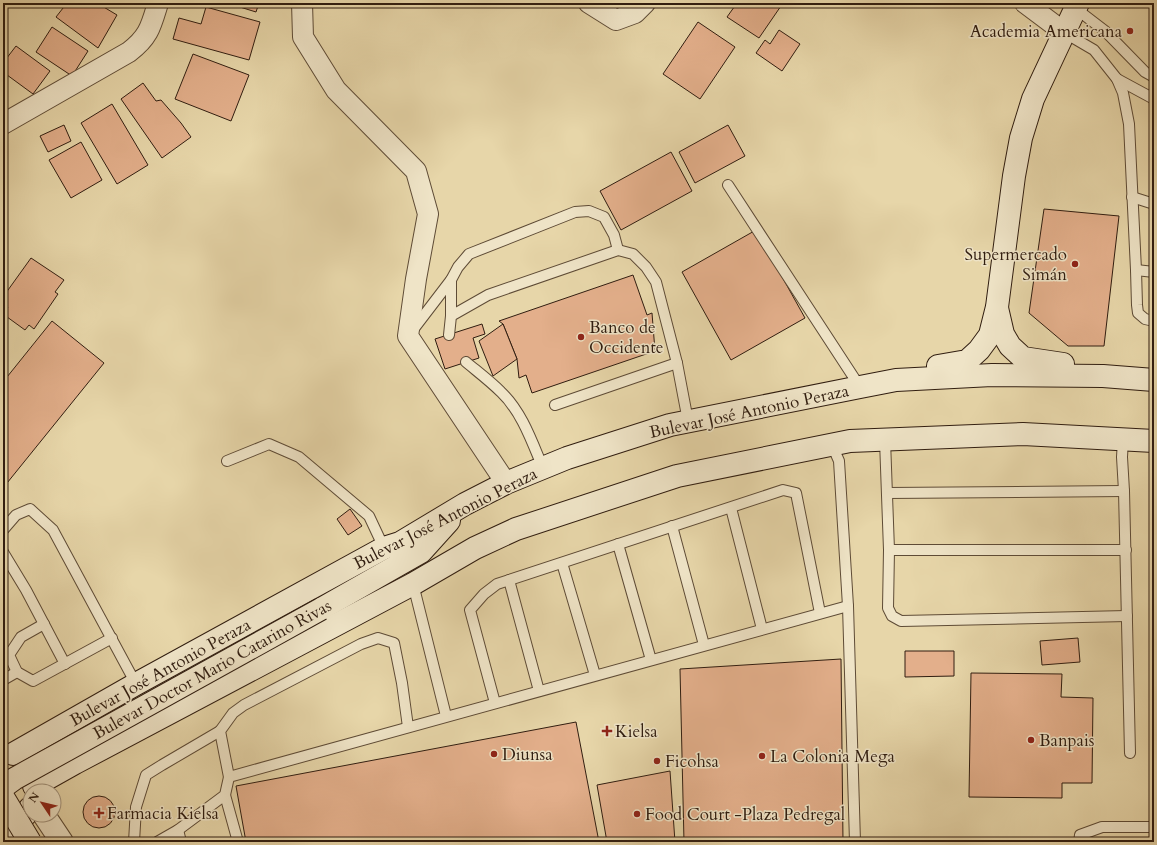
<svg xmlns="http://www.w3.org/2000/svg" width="1157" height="845" viewBox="0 0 1157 845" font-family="Cardo,serif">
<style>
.building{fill:#e3af8b;stroke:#301d10}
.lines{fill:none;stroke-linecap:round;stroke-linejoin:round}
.service-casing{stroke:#5e4b36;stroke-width:12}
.minor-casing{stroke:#5e4b36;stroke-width:22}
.tertiary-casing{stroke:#5e4b36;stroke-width:24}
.secondary-casing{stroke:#301d10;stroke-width:24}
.service{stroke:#efe4c7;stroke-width:10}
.minor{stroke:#efe4c7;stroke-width:20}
.tertiary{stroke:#efe4c7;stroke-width:22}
.secondary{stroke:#efe4c7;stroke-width:22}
.secondary-bridge-casing{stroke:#301d10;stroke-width:24;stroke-linecap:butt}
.secondary-bridge{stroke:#efe4c7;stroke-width:22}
.poi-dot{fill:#8f2418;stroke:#efe4c7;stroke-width:1.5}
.labels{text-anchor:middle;stroke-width:3;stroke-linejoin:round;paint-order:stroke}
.poi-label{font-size:17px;fill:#301d10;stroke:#efe4c7;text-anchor:start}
.street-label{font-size:17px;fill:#301d10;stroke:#efe4c7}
</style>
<rect width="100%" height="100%" fill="#e7d6a9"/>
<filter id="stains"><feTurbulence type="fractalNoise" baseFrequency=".005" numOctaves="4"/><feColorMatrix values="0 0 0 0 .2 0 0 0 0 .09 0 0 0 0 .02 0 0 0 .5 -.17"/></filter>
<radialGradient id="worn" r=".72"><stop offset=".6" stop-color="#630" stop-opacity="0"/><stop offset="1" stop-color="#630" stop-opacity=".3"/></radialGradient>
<g class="building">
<path d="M 67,3 L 97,3 L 117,15 L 98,48 L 56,17 Z"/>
<path d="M 227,3 L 259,3 L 256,12 Z"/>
<path d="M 737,3 L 783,3 L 759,38 L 727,17 Z"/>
<path d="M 206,7 L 260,22 L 249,60 L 173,39 L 179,18 L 201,24 Z"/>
<path d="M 698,22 L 735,47 L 700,99 L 663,74 Z"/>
<path d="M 52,27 L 88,51 L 72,76 L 36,52 Z"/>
<path d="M 779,30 L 800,44 L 782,71 L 756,53 L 765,40 L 770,44 Z"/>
<path d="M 16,46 L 50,71 L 33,94 L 3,72 L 3,63 Z"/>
<path d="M 193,54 L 249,75 L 231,121 L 175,99 Z"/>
<path d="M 143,83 L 156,101 L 161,100 L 181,123 L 191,137 L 162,158 L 121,99 Z"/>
<path d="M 112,104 L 148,165 L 117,184 L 81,123 Z"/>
<path d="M 64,125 L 71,141 L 48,152 L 40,136 Z"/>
<path d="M 728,125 L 745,156 L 695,183 L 679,152 Z"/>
<path d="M 81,142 L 102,180 L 71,198 L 49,160 Z"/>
<path d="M 671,152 L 692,191 L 621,230 L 600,191 Z"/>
<path d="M 1044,209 L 1119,216 L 1104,346 L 1068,346 L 1029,313 Z"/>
<path d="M 756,230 L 805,318 L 731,360 L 682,272 Z"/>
<path d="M 31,258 L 64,280 L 55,292 L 58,294 L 34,329 L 29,325 L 25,330 L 3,314 L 8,307 L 3,304 L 3,297 Z"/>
<path d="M 633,275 L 647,315 L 652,313 L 655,351 L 532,393 L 526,375 L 519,378 L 517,359 L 503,324 L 499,321 Z"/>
<path d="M 52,321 L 104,363 L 3,488 L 3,382 Z"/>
<path d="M 482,324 L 485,334 L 473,338 L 479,358 L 445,369 L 435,339 Z"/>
<path d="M 503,324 L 517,359 L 493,376 L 479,341 Z"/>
<path d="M 350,509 L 362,526 L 348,535 L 337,519 Z"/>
<path d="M 1078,638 L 1080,662 L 1042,665 L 1040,641 Z"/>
<path d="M 905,651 L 954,651 L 954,676 L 905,677 Z"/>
<path d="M 841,659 L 843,842 L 684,842 L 680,669 Z"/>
<path d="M 971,673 L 1062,674 L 1061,697 L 1093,698 L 1092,783 L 1062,783 L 1062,798 L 969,797 Z"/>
<path d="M 576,722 L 599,842 L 246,842 L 236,786 Z"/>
<path d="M 670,771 L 675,842 L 607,842 L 597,785 Z"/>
<circle cx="99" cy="812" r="16"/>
</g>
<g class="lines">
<g class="service-casing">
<g id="service">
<path d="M 1075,8 L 1105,31 L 1145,72 L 1154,77"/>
<path d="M 1065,33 L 1094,50 L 1117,79 L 1123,93 L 1129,124 L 1136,270 L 1137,305 L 1138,313 L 1145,319 L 1154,321"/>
<path d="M 1117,79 L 1154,99"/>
<path d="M 728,185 L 860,387"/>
<path d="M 1132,197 L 1154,204"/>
<path d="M 1136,270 L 1154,272"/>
<path d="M 451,316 L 451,280 L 458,267 L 469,254 L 575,212 L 589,211 L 604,217 L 614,235 L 618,250"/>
<path d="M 412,331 L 451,280"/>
<path d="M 449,335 L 451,316 L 488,295 L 618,250 L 633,254 L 646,267 L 656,282 L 677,363 L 688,421"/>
<path d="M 466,362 C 478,372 490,381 501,392 C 522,412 532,442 543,468"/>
<path d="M 555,405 L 677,363"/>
<path d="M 885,440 L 889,550 L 888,608 L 892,616 L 901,621 L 1127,616"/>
<path d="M 1123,440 L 1122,457 L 1124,491 L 1130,753"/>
<path d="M 832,445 L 839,461 L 848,606 L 855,842"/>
<path d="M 227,461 L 269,444 L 299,457 L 369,516 L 384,548"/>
<path d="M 887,493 L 1124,491"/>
<path d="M 731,508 L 762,629"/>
<path d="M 672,526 L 704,645"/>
<path d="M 3,530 L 16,515 L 30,509 L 53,530 L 136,684"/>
<path d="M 618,544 L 651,660"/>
<path d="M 889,550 L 1126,550"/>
<path d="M 3,552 L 26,590 L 65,664"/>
<path d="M 562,563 L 595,675"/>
<path d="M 509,580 L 539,691"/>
<path d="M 413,584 L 446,716"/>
<path d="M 44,624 L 21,637 L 9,655 L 17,672 L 33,681 L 112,638"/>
<path d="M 3,680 L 17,672"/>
<path d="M 495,703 L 470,610 L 484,594 L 497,584 L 783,490 L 796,493 L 820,613"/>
<path d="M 229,777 L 220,731 L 233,713 L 244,705 L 361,644 L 378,638 L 394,643 L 402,683 L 408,727"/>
<path d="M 225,795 L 238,842"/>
<path d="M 178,830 L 181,842"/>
<path d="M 134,842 L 136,807 L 146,775 L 162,765 L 220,731"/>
<path d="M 157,842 L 178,830 L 225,795 L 229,777 L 848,606"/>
<path d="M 1079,842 L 1080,835 L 1102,827 L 1154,827"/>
</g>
</g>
<g class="minor-casing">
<g id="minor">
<path d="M 302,3 L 303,37 L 336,90 L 416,171 L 428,214 L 416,279 L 408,336 L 506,483"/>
<path d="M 589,3 L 616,20 L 635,13 L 645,3"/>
<path d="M 1025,3 L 1065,33"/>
<path d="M 3,124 L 129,52 C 149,37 151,26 158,3"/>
</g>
</g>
<g class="tertiary-casing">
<g id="tertiary">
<path d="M 44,815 L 62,842"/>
<path d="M 3,835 L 7,842"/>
</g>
</g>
<g class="secondary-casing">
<g id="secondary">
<path d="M 997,308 L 1003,334 L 1010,346 L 1023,358 L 1063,364"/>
<path d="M 938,366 L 967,361 L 979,350 L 990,335 L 997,307 L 1014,176 L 1021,138 L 1033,99 L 1078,3"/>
<path d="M 321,609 L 421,552 L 449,521"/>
<path d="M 13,754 L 136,684 L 384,548 L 400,543 L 465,504 L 506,483 L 567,458 L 670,425 L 860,387 L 896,380 L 992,375 L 1103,376 L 1154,380"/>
<path d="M 34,786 L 75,763 L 413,584 L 475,548 L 516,529 L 677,476 L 850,441 L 1023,434 L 1154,441"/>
<path d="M 3,829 C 15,825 24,819 30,808"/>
</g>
</g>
<use href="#service" class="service"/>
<use href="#minor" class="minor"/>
<use href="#tertiary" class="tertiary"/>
<use href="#secondary" class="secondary"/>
<g class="secondary-bridge-casing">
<g id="secondary-bridge">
<path d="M 3,787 L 14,779 L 321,609"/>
<path d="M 3,797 L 30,842"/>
</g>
</g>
<use href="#secondary-bridge" class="secondary-bridge"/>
</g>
<g class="poi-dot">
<circle cx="1130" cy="31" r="4"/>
<circle cx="1075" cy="264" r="4"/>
<circle cx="581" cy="337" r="4"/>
<path d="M605 725h4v4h4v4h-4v4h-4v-4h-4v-4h4z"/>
<circle cx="1031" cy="740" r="4"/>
<circle cx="494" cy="754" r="4"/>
<circle cx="762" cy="756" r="4"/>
<circle cx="657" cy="761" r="4"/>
<path d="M97 807h4v4h4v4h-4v4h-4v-4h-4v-4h4z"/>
<circle cx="637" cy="814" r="4"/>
</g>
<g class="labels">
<g class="poi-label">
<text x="1122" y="37" text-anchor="end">Academia Americana</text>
<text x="1067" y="260" text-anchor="end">Supermercado<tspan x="1067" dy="20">Simán</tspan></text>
<text x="589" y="333">Banco de<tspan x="589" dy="20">Occidente</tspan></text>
<text x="615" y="737">Kielsa</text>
<text x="1039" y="746">Banpais</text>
<text x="502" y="760">Diunsa</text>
<text x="770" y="762">La Colonia Mega</text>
<text x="665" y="767">Ficohsa</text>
<text x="107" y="819">Farmacia Kielsa</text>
<text x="645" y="820">Food Court -Plaza Pedregal</text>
</g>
<g class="street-label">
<text transform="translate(749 411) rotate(-12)" y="6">Bulevar José Antonio Peraza</text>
<text transform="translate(445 518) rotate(-27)" y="6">Bulevar José Antonio Peraza</text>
<text transform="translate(212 669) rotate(-29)" y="6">Bulevar Doctor Mario Catarino Rivas</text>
<text transform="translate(160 672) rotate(-29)" y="6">Bulevar José Antonio Peraza</text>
</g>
</g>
<rect width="1157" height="845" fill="none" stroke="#e7d6a9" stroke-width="16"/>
<rect x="4" y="4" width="1149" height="837" fill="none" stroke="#301d10" stroke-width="2"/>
<rect x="8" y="8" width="1141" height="829" fill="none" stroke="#301d10"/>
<g transform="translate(42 803) rotate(305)"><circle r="19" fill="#efe4c7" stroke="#a3947e"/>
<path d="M0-3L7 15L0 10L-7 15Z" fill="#8f2418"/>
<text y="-6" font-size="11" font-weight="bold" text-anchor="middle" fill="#301d10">N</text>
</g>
<rect width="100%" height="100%" filter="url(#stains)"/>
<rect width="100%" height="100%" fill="url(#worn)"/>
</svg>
